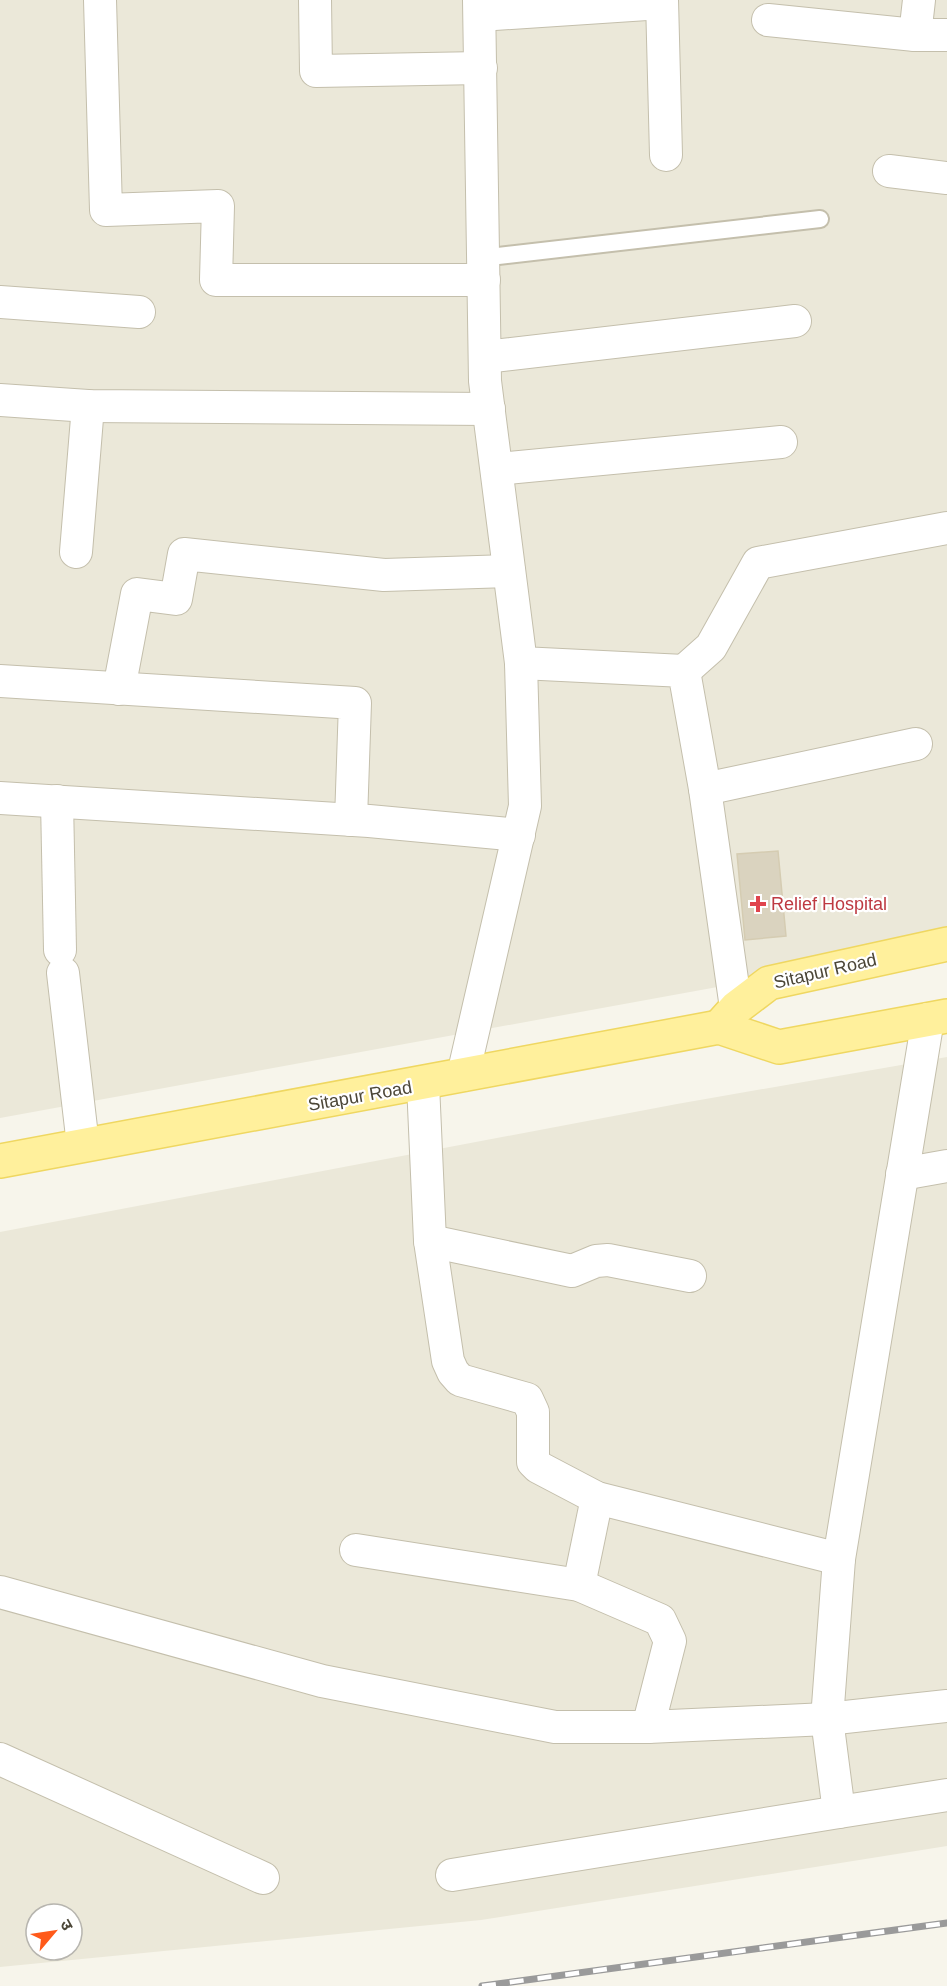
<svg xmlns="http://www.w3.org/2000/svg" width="947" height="1986" viewBox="0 0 947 1986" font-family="Arial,'Noto Sans Devanagari',sans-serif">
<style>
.residential{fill:#ebe8d9;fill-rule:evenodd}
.building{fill:#dad3bf;stroke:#d5ccb2;stroke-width:1.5}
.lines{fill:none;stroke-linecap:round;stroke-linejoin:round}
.service-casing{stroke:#c4bfac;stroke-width:20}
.minor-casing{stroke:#c4bfac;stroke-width:34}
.primary-casing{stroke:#efd761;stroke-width:36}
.service{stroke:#fff;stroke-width:16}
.minor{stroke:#fff;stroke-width:32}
.primary{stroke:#fff09c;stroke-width:33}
.rail-casing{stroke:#9a9a9a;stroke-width:7}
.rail{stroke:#fff;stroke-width:4.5;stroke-dasharray:14;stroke-linecap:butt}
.health-dot{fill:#e0444e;stroke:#fff;stroke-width:2}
.labels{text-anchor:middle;stroke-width:4.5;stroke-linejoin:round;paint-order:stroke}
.health-label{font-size:18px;fill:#be3a42;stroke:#fff;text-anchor:start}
.street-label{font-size:18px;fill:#4c4738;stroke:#fff}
</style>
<rect width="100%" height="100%" fill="#f7f5eb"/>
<g class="residential">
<path d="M 0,0 L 947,0 L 947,945 L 0,1118 Z"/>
<path d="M 947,1057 L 947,1846 L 481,1920 L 0,1967 L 0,1232 L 677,1104 ZM 36,1914 L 72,1914 L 72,1950 L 36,1950 Z"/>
</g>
<path class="building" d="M 778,851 L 786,936 L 745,940 L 737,854 Z"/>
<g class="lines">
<g class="service-casing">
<path id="service" d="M 481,258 L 820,219"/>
</g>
<g class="minor-casing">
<g id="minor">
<path d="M 100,0 L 106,210 L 218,206 L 216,280 L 484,280"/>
<path d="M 315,0 L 316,71 L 481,68"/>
<path d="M 479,0 L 485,381 L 521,663 L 684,671 L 705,789 L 736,1008"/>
<path d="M 662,0 L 666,155"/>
<path d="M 480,15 L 662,3"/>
<path d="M 768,20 L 915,35 L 947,35"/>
<path d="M 915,35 L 919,0"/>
<path d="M 889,171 L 947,178"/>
<path d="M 0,302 L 139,312"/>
<path d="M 485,357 L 795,321"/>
<path d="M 0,400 L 88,406 L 489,409"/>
<path d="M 497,469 L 781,442"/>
<path d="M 76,552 L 88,406"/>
<path d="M 684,671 L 711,647 L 758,563 L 947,528"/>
<path d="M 0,681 L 355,703 L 351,820"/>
<path d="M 119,689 L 137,594 L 176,599 L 184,554 L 384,575 L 509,571"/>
<path d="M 705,789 L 916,744"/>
<path d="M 0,798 L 369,821 L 519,835"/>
<path d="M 57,801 L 60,950"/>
<path d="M 63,973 L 83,1145"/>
<path d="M 463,1075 L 525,806 L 521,663"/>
<path d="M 423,1084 L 430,1241 L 448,1361 L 453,1372 L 460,1380 L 527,1399 L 533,1412 L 533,1462 L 538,1467 L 597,1498 L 839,1559"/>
<path d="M 902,1174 L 947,1166"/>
<path d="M 430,1241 L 572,1271 L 596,1261 L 608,1260 L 690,1276"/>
<path d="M 356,1550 L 579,1585 L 660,1620 L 670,1641 L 648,1727"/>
<path d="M 579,1585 L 597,1498"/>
<path d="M 0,1592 L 322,1681 L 555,1727 L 648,1727 L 827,1719 L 947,1706"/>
<path d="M 0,1759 L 263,1878"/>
<path d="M 839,1812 L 947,1795"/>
<path d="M 452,1875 L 839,1812 L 827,1719 L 839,1559 L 928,1019"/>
</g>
</g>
<g class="primary-casing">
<g id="primary">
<path d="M 719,1027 L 736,1008 L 769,983 L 947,944"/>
<path d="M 0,1161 L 719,1027 L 779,1047 L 947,1016"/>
</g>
</g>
<use href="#service" class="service"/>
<use href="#minor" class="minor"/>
<use href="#primary" class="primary"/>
<g class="rail-casing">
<path id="rail" d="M 482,1986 L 947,1923"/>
</g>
<use href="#rail" class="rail"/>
</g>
<path class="health-dot" d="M755 895h6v6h6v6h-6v6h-6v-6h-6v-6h6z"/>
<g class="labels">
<g class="health-label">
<text x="771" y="910">Relief Hospital</text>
</g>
<g class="street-label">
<text transform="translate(825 971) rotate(-13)" y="6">Sitapur Road</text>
<text transform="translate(360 1096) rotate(-10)" y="6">Sitapur Road</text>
</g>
</g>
<g transform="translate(54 1932) rotate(61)"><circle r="28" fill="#ffffff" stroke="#b7b5af" stroke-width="1.5"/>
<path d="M0-4.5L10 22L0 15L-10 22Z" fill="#ff5a1a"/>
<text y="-9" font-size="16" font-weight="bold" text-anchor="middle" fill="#4c4738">उ</text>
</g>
</svg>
